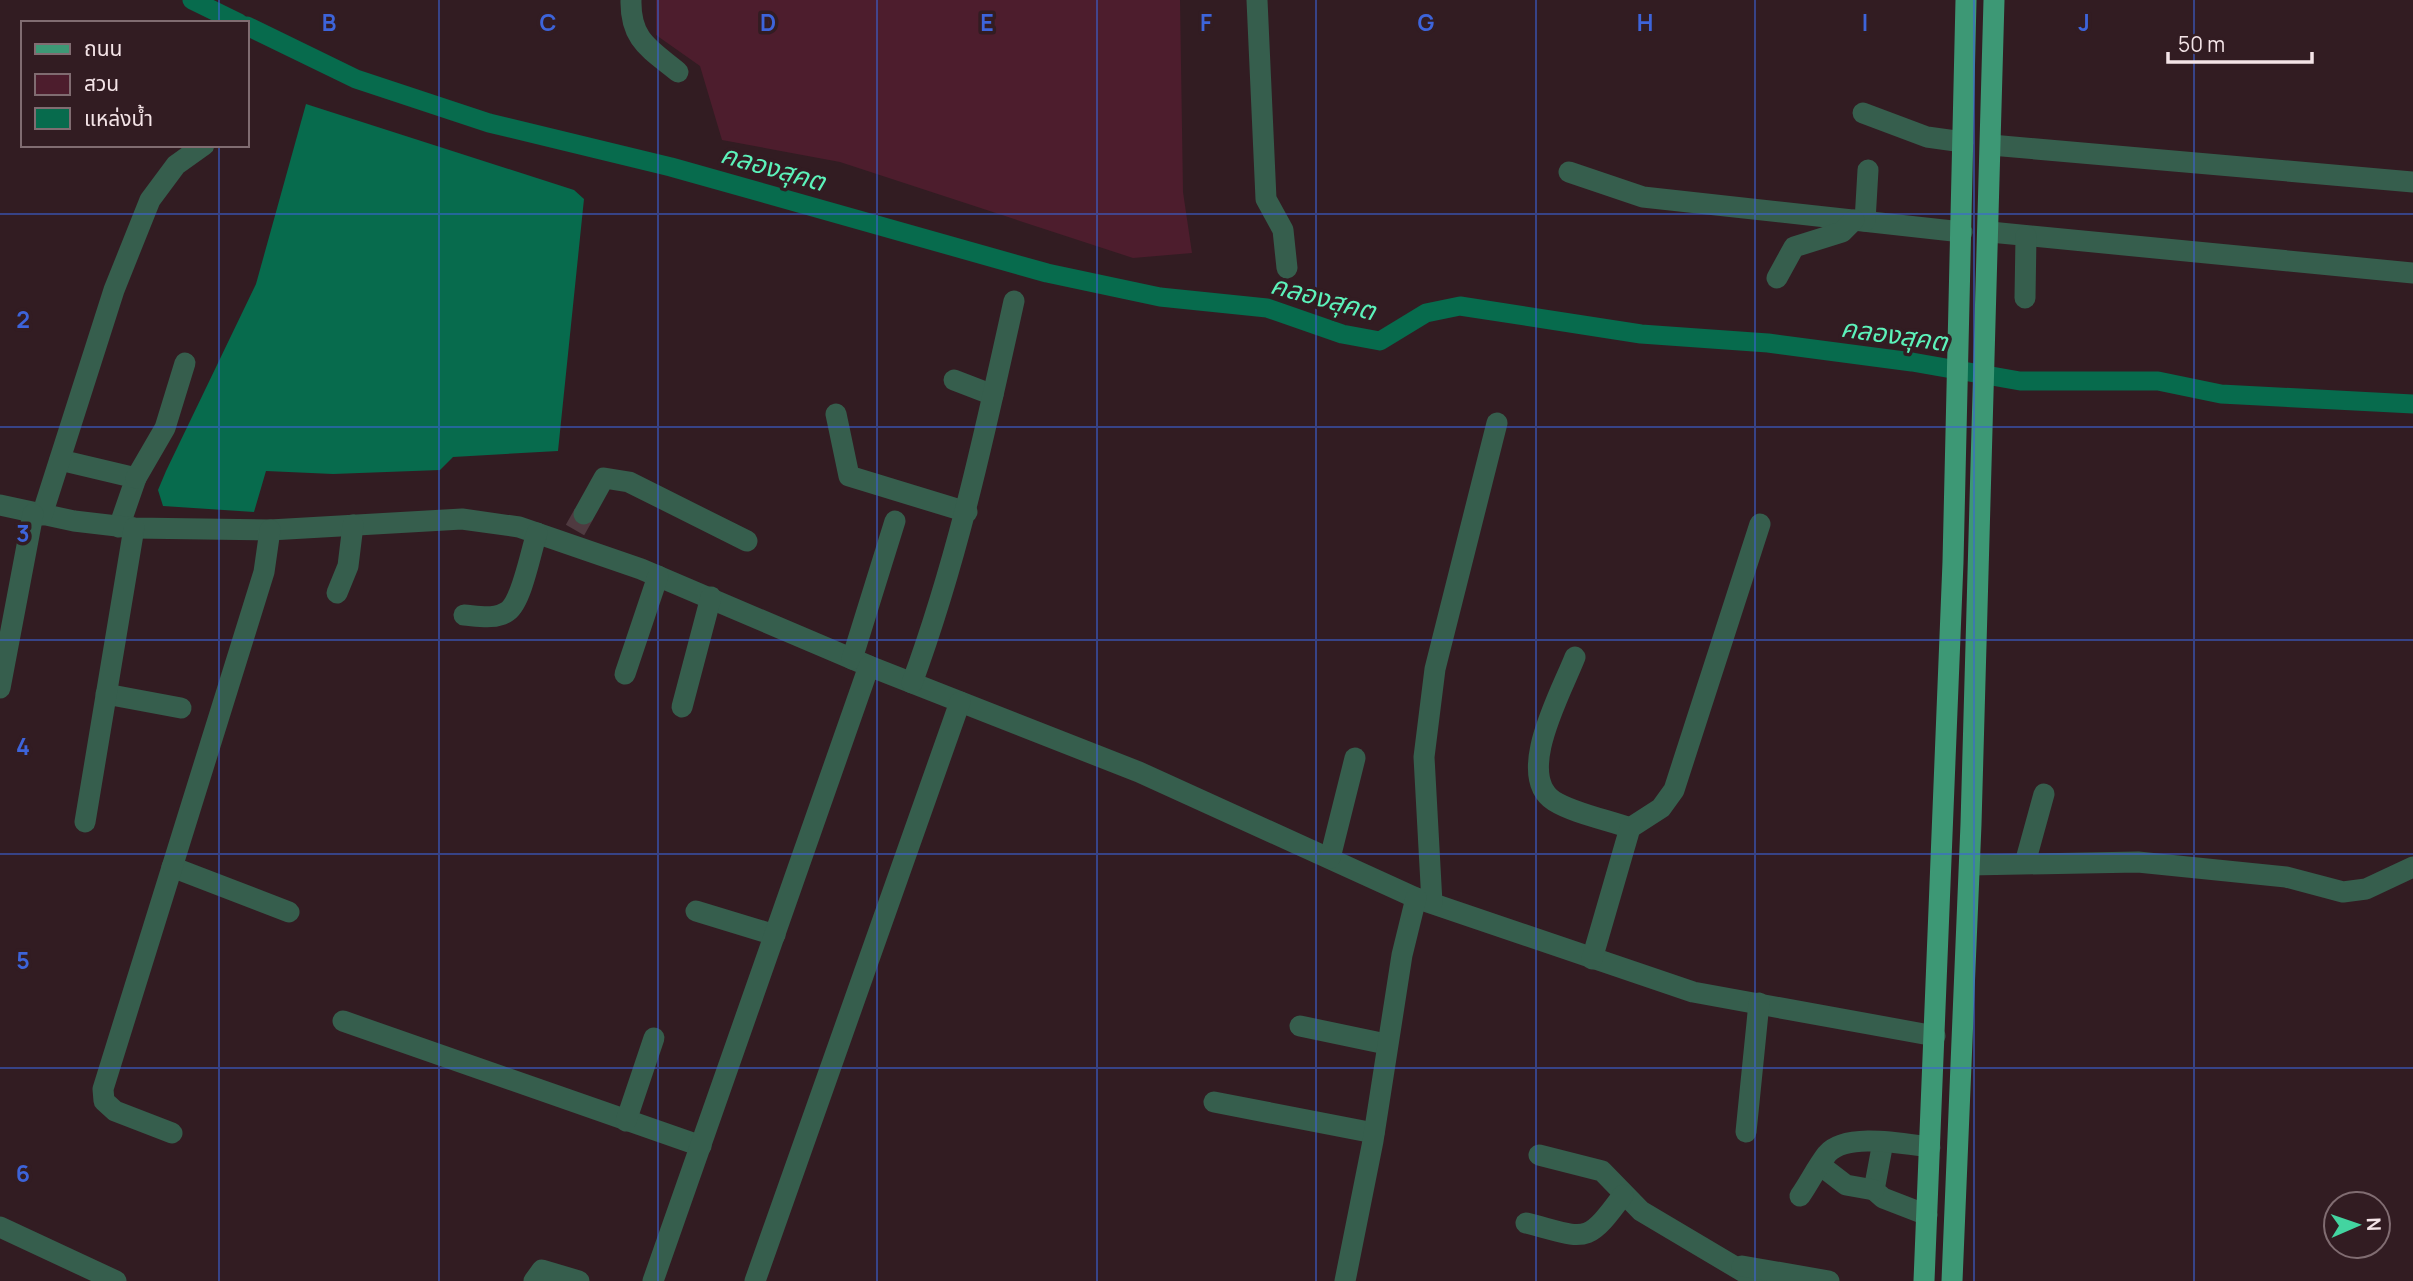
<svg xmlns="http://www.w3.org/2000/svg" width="2413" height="1281" viewBox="0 0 2413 1281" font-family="Manrope,'Noto Sans Thai',sans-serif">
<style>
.green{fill:#4d1d2d}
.water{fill:#076b4d}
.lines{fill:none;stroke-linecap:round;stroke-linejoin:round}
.canal{stroke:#076b4d;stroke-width:19}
.minor-tunnel{stroke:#4f3a40;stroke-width:21;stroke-dasharray:21 10;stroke-linecap:butt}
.minor{stroke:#365e4d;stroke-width:21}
.major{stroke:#3d9875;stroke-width:21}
.grid{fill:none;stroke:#3d64da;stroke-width:2;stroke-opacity:0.55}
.labels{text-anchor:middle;stroke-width:7;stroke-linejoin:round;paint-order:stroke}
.water-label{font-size:26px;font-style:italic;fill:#5cf2ba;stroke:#321c22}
.grid-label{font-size:23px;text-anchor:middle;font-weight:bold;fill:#3d64da;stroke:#321c22;stroke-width:7;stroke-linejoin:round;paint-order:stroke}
</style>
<rect width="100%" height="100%" fill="#321c22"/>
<path class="green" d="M 656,0 L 1180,0 L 1183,192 L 1192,253 L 1133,258 L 840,162 L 722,140 L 700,66 L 656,35 Z"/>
<path class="water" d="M 306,104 L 574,190 L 584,199 L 558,451 L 453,457 L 440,470 L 333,474 L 266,471 L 254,512 L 163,506 L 158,490 L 166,471 L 256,284 Z"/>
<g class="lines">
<g class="canal">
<path d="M 192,0 L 239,23"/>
<path d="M 247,26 L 356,79 L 489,123 L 671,167 L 1047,273 L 1160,297 L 1267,308 L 1342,334 L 1380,341 L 1426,313 L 1460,306 L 1641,334 L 1768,343 L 1912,362 L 2020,381 L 2158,381 L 2221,394 L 2413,404"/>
</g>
<path class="minor-tunnel" d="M 575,530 L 584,514"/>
<g class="minor">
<path d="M 631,0 C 630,40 650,49 678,72"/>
<path d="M 1257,0 L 1266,199 L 1283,230 L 1287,268"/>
<path d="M 1863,113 L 1927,137 L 1963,142"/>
<path d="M 1991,145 L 2413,182"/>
<path d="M 1569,172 L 1643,197 L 1962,232"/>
<path d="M 1865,221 L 1868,170"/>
<path d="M 1990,232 L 2413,273"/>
<path d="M 1777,278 L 1794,247 L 1842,232 L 1854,220"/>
<path d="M 2025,298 L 2026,236"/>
<path d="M 954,380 L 993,395"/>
<path d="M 836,414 L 849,476 L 967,512"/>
<path d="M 60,460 L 136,478 L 119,527"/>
<path d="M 136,478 L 165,428 L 185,363"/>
<path d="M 0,505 L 74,521 L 134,528 L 270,530 L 462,519 L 519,527 L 641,569 L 869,666 L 1139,772 L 1416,898 L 1693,992 L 1935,1036"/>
<path d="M 584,514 L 604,478 L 629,482 L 747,541"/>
<path d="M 42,515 L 114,290 L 150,200 L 176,165 L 204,145"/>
<path d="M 337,593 L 348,566 L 353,525"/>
<path d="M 464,615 C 478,616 496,620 508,611 C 522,601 531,550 537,533"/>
<path d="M 1575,657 C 1562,691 1514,775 1554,801 C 1573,813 1608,820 1630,828"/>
<path d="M 852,659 L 895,521"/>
<path d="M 625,674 L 658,576"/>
<path d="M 912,683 C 958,558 985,432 1014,301"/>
<path d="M 0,688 L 33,514"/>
<path d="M 106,694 L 181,708"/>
<path d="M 682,707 L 711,597"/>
<path d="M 85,822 L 134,528"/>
<path d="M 1330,858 L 1355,758"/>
<path d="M 2025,863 L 2044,794"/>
<path d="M 1970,865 L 2138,862 L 2286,877 L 2343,892 L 2366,889 L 2413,867"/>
<path d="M 172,867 L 289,912"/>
<path d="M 1432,903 L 1424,757 L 1435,669 L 1497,423"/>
<path d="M 696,911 L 775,935"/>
<path d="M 1592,959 L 1630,828 L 1661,808 L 1674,790 L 1760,524"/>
<path d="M 343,1021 L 701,1146"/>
<path d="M 1300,1026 L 1386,1044"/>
<path d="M 1214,1102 L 1374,1133"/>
<path d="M 626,1121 L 654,1038"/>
<path d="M 1746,1132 L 1759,1003"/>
<path d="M 172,1133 L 115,1111 L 104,1101 L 103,1089 L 264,572 L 270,530"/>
<path d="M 1883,1142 L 1874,1190 L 1883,1198 L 1927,1215"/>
<path d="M 1539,1155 L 1602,1171 L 1641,1211 L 1759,1281"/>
<path d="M 1820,1165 L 1846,1185 L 1874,1190"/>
<path d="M 1800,1196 C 1809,1183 1817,1167 1827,1154 C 1846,1132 1904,1144 1930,1147"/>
<path d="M 1526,1223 C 1586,1238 1585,1247 1623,1195"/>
<path d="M 0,1227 L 116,1281"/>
<path d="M 1742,1266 L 1829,1281"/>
<path d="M 534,1281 L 542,1270 L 579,1281"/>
<path d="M 653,1281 L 869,666"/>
<path d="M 755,1281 L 960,702"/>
<path d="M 1345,1281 L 1373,1141 L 1402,955 L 1416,898"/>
</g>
<g class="major">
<path d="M 1924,1281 L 1953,562 L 1966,0"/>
<path d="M 1952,1281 L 1971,824 L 1994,0"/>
</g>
</g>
<path class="grid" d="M 219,0 L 219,23M 439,0 L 439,1281M 658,0 L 658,1281M 877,0 L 877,1281M 1097,0 L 1097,1281M 1316,0 L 1316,1281M 1536,0 L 1536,1281M 1755,0 L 1755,1281M 1974,0 L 1974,1281M 2194,0 L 2194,1281M 219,145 L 219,1281M 0,214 L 2413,214M 0,427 L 2413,427M 0,640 L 2413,640M 0,854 L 2413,854M 0,1068 L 2413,1068"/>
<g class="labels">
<g class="water-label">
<text transform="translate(773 168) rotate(16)" y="9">คลองสุคต</text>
<text transform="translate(1323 298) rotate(15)" y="9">คลองสุคต</text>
<text transform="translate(1894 335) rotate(8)" y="9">คลองสุคต</text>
</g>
</g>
<g class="grid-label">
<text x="329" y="31">B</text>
<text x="548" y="31">C</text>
<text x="768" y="31">D</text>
<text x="987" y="31">E</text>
<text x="1206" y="31">F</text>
<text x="1426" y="31">G</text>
<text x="1645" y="31">H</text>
<text x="1865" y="31">I</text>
<text x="2084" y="31">J</text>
<text x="23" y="328">2</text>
<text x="23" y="542">3</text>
<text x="23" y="755">4</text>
<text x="23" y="969">5</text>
<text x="23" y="1182">6</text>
</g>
<rect x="21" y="21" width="228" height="126" fill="#321c22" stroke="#806c71" stroke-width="2"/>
<rect x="35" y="44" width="35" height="10" fill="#3d9875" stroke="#806c71" stroke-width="2"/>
<text x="84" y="56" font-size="21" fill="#f4e4e7">ถนน</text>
<rect x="35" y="74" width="35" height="21" fill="#4d1d2d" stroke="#806c71" stroke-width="2"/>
<text x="84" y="91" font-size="21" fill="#f4e4e7">สวน</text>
<rect x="35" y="108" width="35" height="21" fill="#076b4d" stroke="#806c71" stroke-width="2"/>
<text x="84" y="126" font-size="21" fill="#f4e4e7">แหล่งน้ำ</text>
<g transform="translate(2357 1225) rotate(88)"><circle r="33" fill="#321c22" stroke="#806c71" stroke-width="2"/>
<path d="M0-5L12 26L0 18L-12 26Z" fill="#43d4a0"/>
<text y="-10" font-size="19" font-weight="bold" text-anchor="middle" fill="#f4e4e7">N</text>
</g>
<path d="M2168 52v10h144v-10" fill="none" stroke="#f4e4e7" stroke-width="3.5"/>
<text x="2178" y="52" font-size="21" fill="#f4e4e7" stroke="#321c22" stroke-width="5" paint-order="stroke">50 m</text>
</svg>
